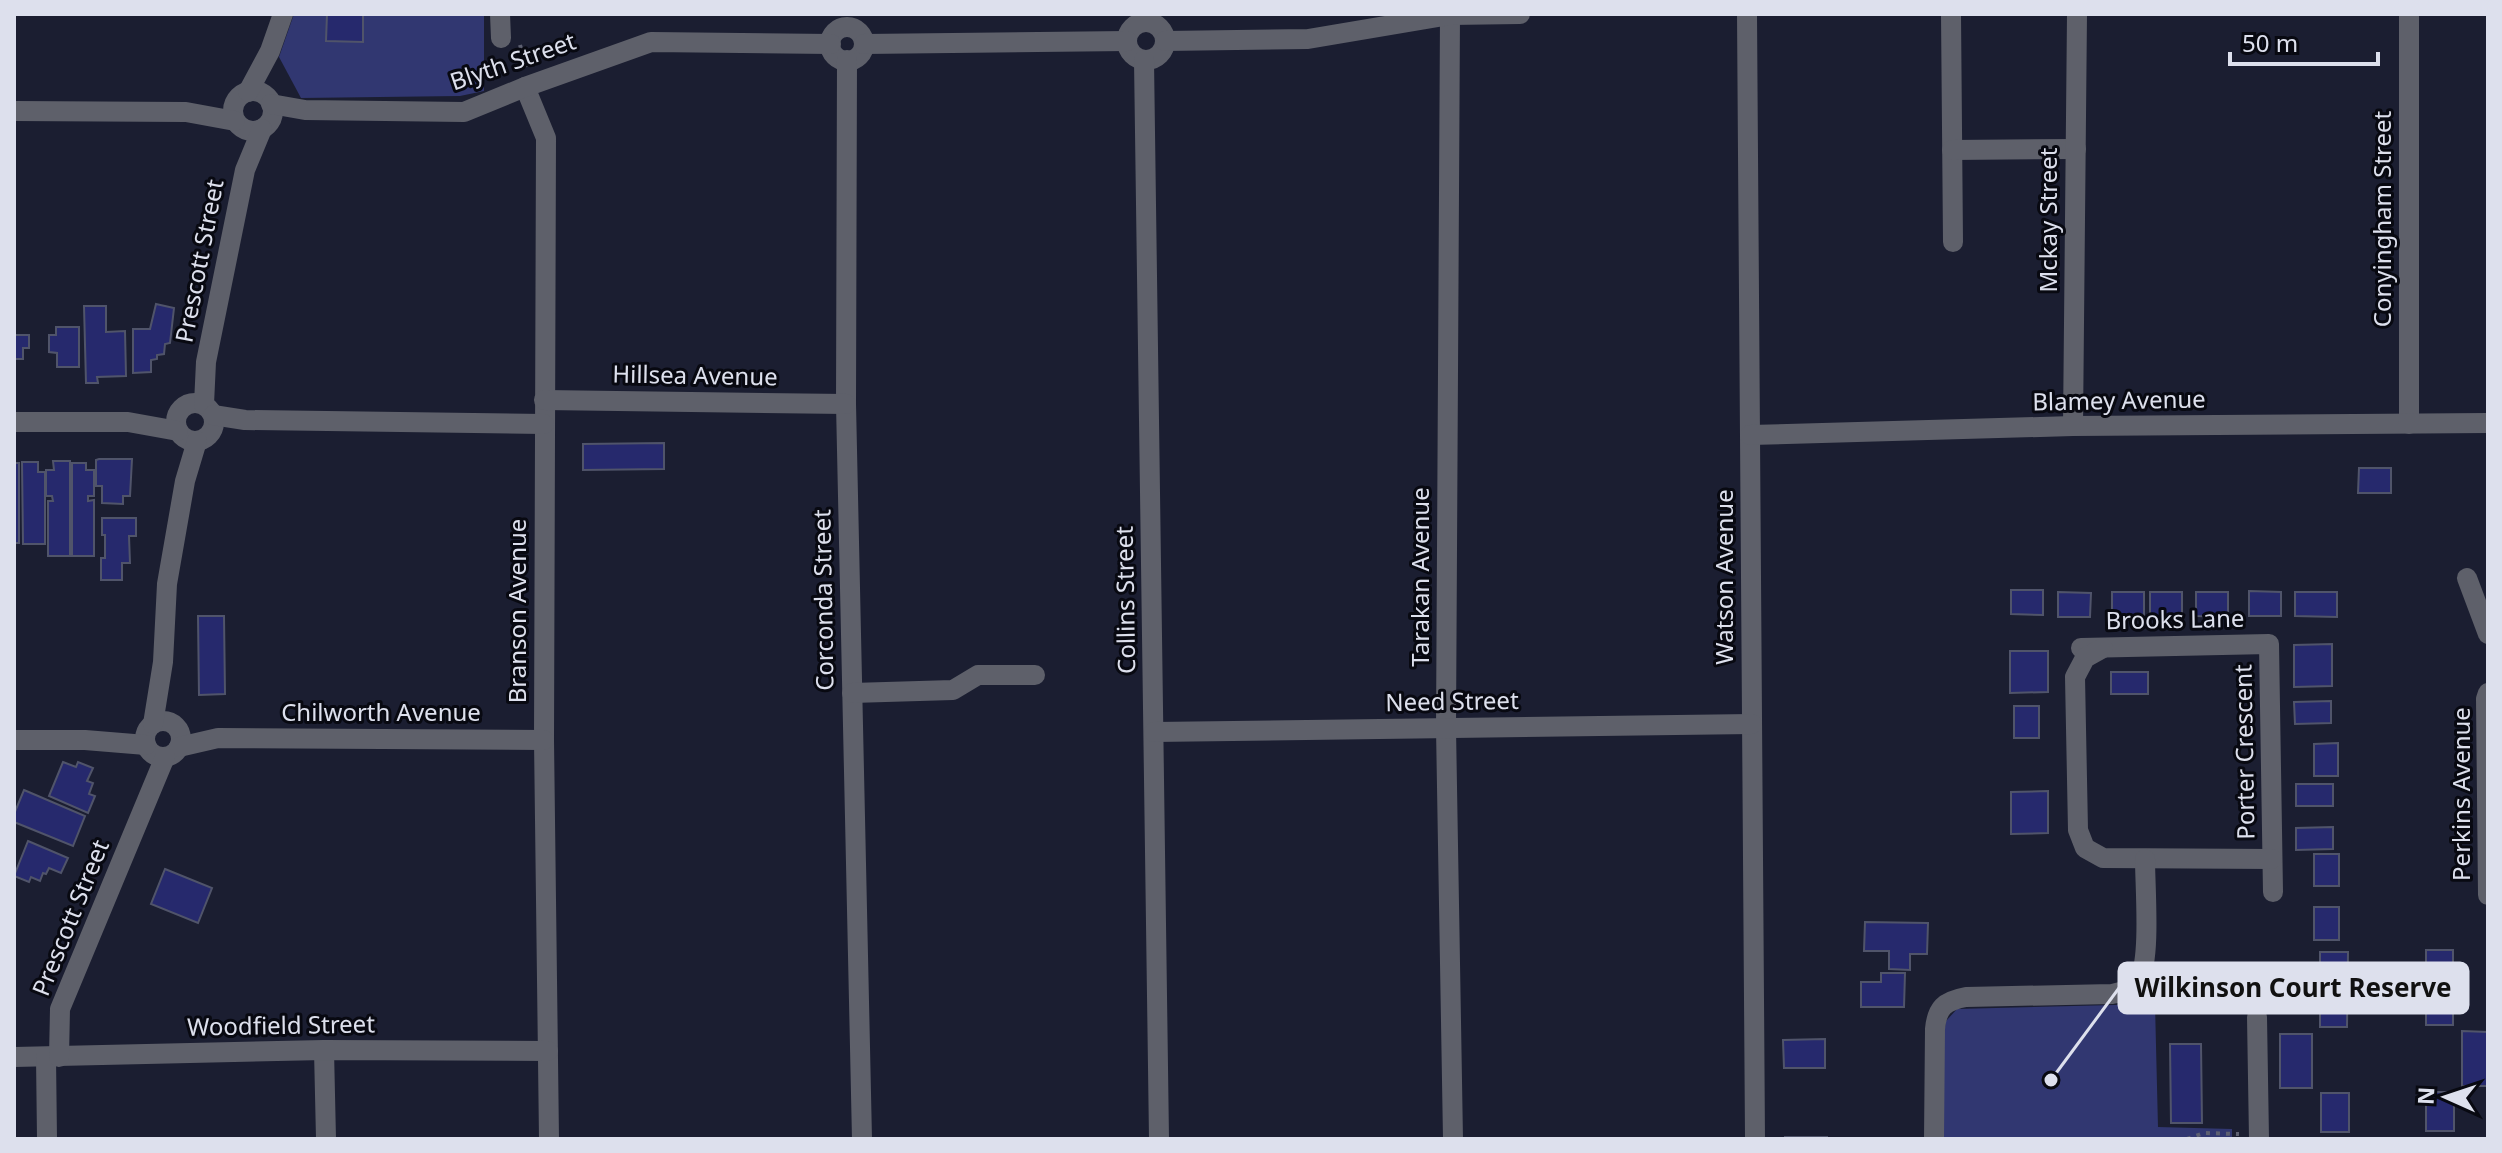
<svg xmlns="http://www.w3.org/2000/svg" width="2502" height="1153" viewBox="0 0 2502 1153" font-family="'Noto Sans',sans-serif">
<style>
.green{fill:#313771}
.building{fill:#26296d;stroke:#50546a;stroke-width:2}
.lines{fill:none;stroke-linecap:round;stroke-linejoin:round}
.path{stroke:#5d6071;stroke-width:4;stroke-dasharray:4 6;stroke-linecap:butt}
.minor{stroke:#5e606a;stroke-width:20}
.labels{text-anchor:middle;stroke-width:6;stroke-linejoin:round;paint-order:stroke}
.street-label{font-size:24px;fill:#dde0ed;stroke:#080911}
.leader{fill:none;stroke:#dde0ed;stroke-width:3}
.callout-dot{fill:#dde0ed;stroke:#080911;stroke-width:3}
.callout{fill:#dde0ed;stroke:#dde0ed;stroke-width:3}
.callout-label{font-size:26px;text-anchor:middle;font-weight:bold;fill:#111}
</style>
<rect width="100%" height="100%" fill="#1b1e31"/>
<g class="green">
<path d="M 294,14 L 484,14 L 484,91 L 460,96 L 301,98 L 279,57 Z"/>
<path d="M 2155,1004 L 2158,1127 L 2232,1129 L 2232,1139 L 1944,1139 L 1944,1033 L 1946,1021 L 1957,1009 Z"/>
</g>
<g class="building">
<path d="M 327,14 L 363,14 L 363,42 L 326,41 Z"/>
<path d="M 156,304 L 174,308 L 170,343 L 165,344 L 164,354 L 157,355 L 157,359 L 151,360 L 151,372 L 133,373 L 133,329 L 150,329 Z"/>
<path d="M 84,306 L 106,306 L 106,332 L 125,331 L 126,376 L 97,377 L 98,383 L 86,383 Z"/>
<path d="M 56,327 L 79,327 L 79,367 L 57,367 L 57,353 L 49,352 L 49,335 L 56,335 Z"/>
<path d="M 14,335 L 29,335 L 29,348 L 23,348 L 23,359 L 15,359 L 14,363 Z"/>
<path d="M 664,443 L 664,469 L 583,470 L 583,444 Z"/>
<path d="M 99,459 L 132,459 L 130,496 L 123,496 L 123,504 L 102,503 L 102,486 L 96,486 L 96,460 Z"/>
<path d="M 53,461 L 70,461 L 70,556 L 48,556 L 48,501 L 53,501 L 52,496 L 46,496 L 46,470 L 54,470 Z"/>
<path d="M 22,462 L 38,462 L 38,472 L 45,472 L 45,544 L 23,544 Z"/>
<rect x="14" y="463" width="5" height="80"/>
<path d="M 72,463 L 86,463 L 86,470 L 94,470 L 94,496 L 88,496 L 88,501 L 94,500 L 94,556 L 72,556 Z"/>
<path d="M 2359,468 L 2391,468 L 2391,493 L 2358,493 Z"/>
<path d="M 102,518 L 136,518 L 136,536 L 129,536 L 130,563 L 122,563 L 122,580 L 101,580 L 101,558 L 105,558 L 105,535 L 102,535 Z"/>
<path d="M 2011,590 L 2043,590 L 2043,615 L 2011,614 Z"/>
<path d="M 2249,591 L 2281,592 L 2281,616 L 2249,616 Z"/>
<path d="M 2058,592 L 2091,593 L 2090,617 L 2058,617 Z"/>
<rect x="2112" y="592" width="32" height="25"/>
<rect x="2150" y="592" width="32" height="25"/>
<path d="M 2196,592 L 2228,592 L 2228,617 L 2196,616 Z"/>
<path d="M 2295,592 L 2337,592 L 2337,617 L 2295,616 Z"/>
<path d="M 198,616 L 224,616 L 225,694 L 199,695 Z"/>
<path d="M 2332,644 L 2332,686 L 2294,687 L 2294,645 Z"/>
<path d="M 2010,651 L 2048,651 L 2048,692 L 2010,693 Z"/>
<rect x="2111" y="672" width="37" height="22"/>
<path d="M 2331,701 L 2331,723 L 2295,724 L 2294,702 Z"/>
<rect x="2014" y="706" width="25" height="32"/>
<path d="M 2338,743 L 2338,776 L 2314,776 L 2314,744 Z"/>
<path d="M 63,762 L 76,767 L 78,762 L 93,768 L 87,781 L 93,783 L 89,794 L 95,796 L 88,813 L 49,796 Z"/>
<rect x="2296" y="784" width="37" height="22"/>
<path d="M 24,790 L 85,816 L 73,846 L 14,822 L 14,814 Z"/>
<path d="M 2048,791 L 2048,833 L 2011,834 L 2011,792 Z"/>
<path d="M 2333,827 L 2333,849 L 2296,850 L 2296,828 Z"/>
<path d="M 28,841 L 68,858 L 61,873 L 49,868 L 46,874 L 43,873 L 40,881 L 31,877 L 29,882 L 14,876 Z"/>
<rect x="2314" y="854" width="25" height="32"/>
<path d="M 165,869 L 212,888 L 198,923 L 151,904 Z"/>
<rect x="2314" y="907" width="25" height="33"/>
<path d="M 1865,922 L 1928,923 L 1927,954 L 1910,954 L 1910,970 L 1889,969 L 1889,951 L 1864,951 Z"/>
<rect x="2426" y="950" width="27" height="75"/>
<path d="M 2320,952 L 2348,952 L 2347,1027 L 2320,1027 Z"/>
<path d="M 1881,973 L 1905,973 L 1904,1007 L 1861,1007 L 1861,982 L 1881,982 Z"/>
<path d="M 2462,1031 L 2488,1032 L 2488,1086 L 2462,1086 Z"/>
<rect x="2280" y="1034" width="32" height="54"/>
<path d="M 1825,1039 L 1825,1068 L 1784,1068 L 1783,1040 Z"/>
<path d="M 2170,1044 L 2201,1044 L 2202,1123 L 2171,1123 Z"/>
<rect x="2426" y="1092" width="28" height="39"/>
<rect x="2321" y="1093" width="28" height="39"/>
<rect x="1785" y="1137" width="42" height="2"/>
</g>
<g class="lines">
<g class="path">
<path d="M 520,45 L 527,67"/>
<path d="M 2187,1139 L 2204,1133 L 2239,1134"/>
</g>
<g class="minor">
<path d="M 500,14 L 501,38"/>
<path d="M 1747,14 L 1755,1139"/>
<path d="M 1951,14 L 1953,242"/>
<path d="M 2409,14 L 2409,424"/>
<path d="M 1450,15 L 1446,728 L 1453,1139"/>
<circle cx="1146" cy="41" r="19"/>
<circle cx="847" cy="44" r="17"/>
<path d="M 1165,41 L 1308,39 L 1450,15 L 1520,14"/>
<path d="M 864,44 L 1127,41"/>
<path d="M 847,60 L 846,404 L 862,1139"/>
<path d="M 1144,60 L 1159,1139"/>
<path d="M 525,87 L 546,138 L 544,740 L 549,1139"/>
<circle cx="253" cy="111" r="20"/>
<path d="M 248,92 L 270,51 L 283,14"/>
<path d="M 271,104 L 305,110 L 464,112 L 525,87 L 651,42 L 831,44"/>
<path d="M 14,111 L 186,112 L 235,121"/>
<path d="M 1952,150 L 2076,149"/>
<path d="M 544,400 L 846,404"/>
<circle cx="195" cy="422" r="19"/>
<path d="M 204,404 L 206,362 L 245,170 L 262,129"/>
<path d="M 213,415 L 245,420 L 544,424"/>
<path d="M 14,422 L 128,422 L 178,431"/>
<path d="M 2073,426 L 2077,14"/>
<path d="M 1750,435 L 2073,426 L 2488,423"/>
<path d="M 2467,578 L 2488,634"/>
<path d="M 2081,648 L 2269,644 L 2273,892"/>
<path d="M 2103,648 L 2085,658 L 2075,677 L 2078,830 L 2085,848 L 2103,858 L 2272,859"/>
<path d="M 852,693 L 953,690 L 978,675 L 1035,675"/>
<path d="M 2488,693 L 2486,699 L 2488,895"/>
<circle cx="163" cy="739" r="18"/>
<path d="M 153,724 L 163,662 L 167,584 L 185,481 L 197,441"/>
<path d="M 1154,732 L 1752,724"/>
<path d="M 14,740 L 85,740 L 146,745"/>
<path d="M 179,747 L 218,738 L 544,740"/>
<path d="M 2257,1017 L 2259,1139"/>
<path d="M 324,1050 L 326,1139"/>
<path d="M 14,1057 L 324,1050 L 548,1051"/>
<path d="M 46,1057 L 47,1139"/>
<path d="M 59,1057 L 60,1009 L 165,757"/>
<path d="M 1934,1139 L 1935,1029 C 1937,1008 1944,1001 1966,997 L 2112,994 C 2122,992 2134,989 2139,980 C 2151,959 2145,887 2145,859"/>
</g>
</g>
<g class="labels">
<g class="street-label">
<text transform="translate(513 62) rotate(-19)" y="8">Blyth Street</text>
<text transform="translate(2383 219) rotate(-90)" y="8">Conyingham Street</text>
<text transform="translate(2049 220) rotate(-90)" y="8">Mckay Street</text>
<text transform="translate(200 261) rotate(-79)" y="8">Prescott Street</text>
<text transform="translate(695 376) rotate(1)" y="8">Hillsea Avenue</text>
<text transform="translate(2119 401) rotate(-1)" y="8">Blamey Avenue</text>
<text transform="translate(1421 577) rotate(-90)" y="8">Tarakan Avenue</text>
<text transform="translate(1725 577) rotate(-90)" y="8">Watson Avenue</text>
<text transform="translate(824 600) rotate(-91)" y="8">Corconda Street</text>
<text transform="translate(1126 600) rotate(-91)" y="8">Collins Street</text>
<text transform="translate(518 611) rotate(-90)" y="8">Branson Avenue</text>
<text transform="translate(2175 620) rotate(-1)" y="8">Brooks Lane</text>
<text transform="translate(1452 702) rotate(-1)" y="8">Need Street</text>
<text x="381" y="721">Chilworth Avenue</text>
<text transform="translate(2245 752) rotate(-91)" y="8">Porter Crescent</text>
<text transform="translate(2462 794) rotate(-90)" y="8">Perkins Avenue</text>
<text transform="translate(71 918) rotate(-68)" y="8">Prescott Street</text>
<text transform="translate(281 1026) rotate(-1)" y="8">Woodfield Street</text>
</g>
</g>
<path class="leader" d="M2051 1080L2119 988"/>
<circle class="callout-dot" cx="2051" cy="1080" r="8"/>
<rect class="callout" x="2119" y="963" width="349" height="50" rx="8"/>
<g class="callout-label">
<text x="2293" y="997">Wilkinson Court Reserve</text>
</g>
<rect width="2502" height="1153" fill="none" stroke="#dde0ed" stroke-width="32"/>
<g transform="translate(2446 1097) rotate(273)" stroke="#080911" stroke-width="6" paint-order="stroke">
<path d="M0-6L14 30L0 20L-14 30Z" fill="#dde0ed"/>
<text y="-12" font-size="22" font-weight="bold" text-anchor="middle" fill="#dde0ed">N</text>
</g>
<path d="M2230 52v12h148v-12" fill="none" stroke="#dde0ed" stroke-width="4"/>
<text x="2242" y="52" font-size="24" fill="#dde0ed" stroke="#080911" stroke-width="6" paint-order="stroke">50 m</text>
</svg>
